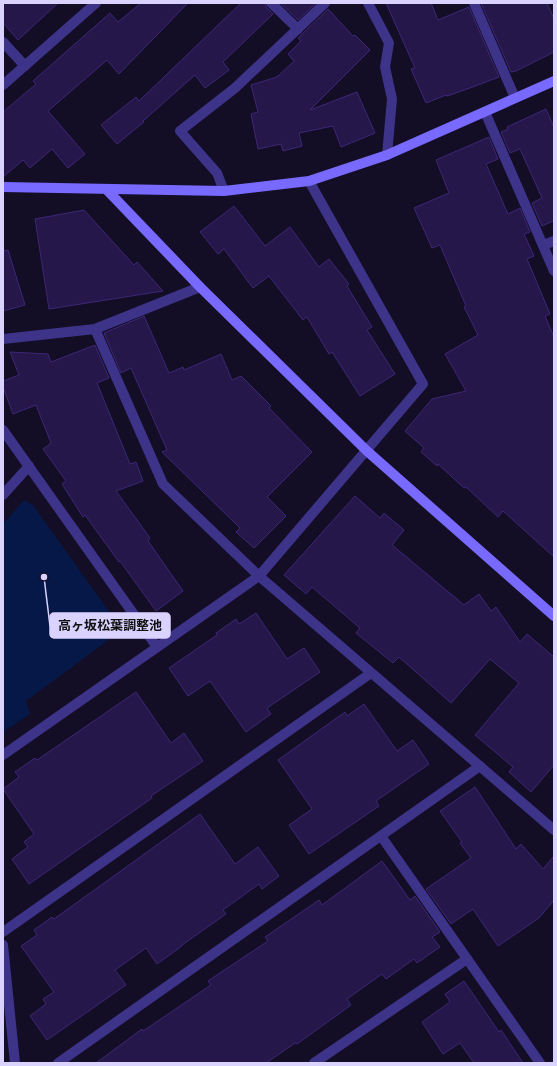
<svg xmlns="http://www.w3.org/2000/svg" width="557" height="1066" viewBox="0 0 557 1066" font-family="Rubik,'Noto Sans JP',sans-serif">
<style>
.water{fill:#051847}
.building{fill:#251749;stroke:#3d2777}
.lines{fill:none;stroke-linecap:round;stroke-linejoin:round}
.lane{stroke:#3d3389;stroke-width:10}
.street{stroke:#3d3389;stroke-width:10}
.secondary{stroke:#7869ff;stroke-width:10}
.leader{fill:none;stroke:#dad2ff;stroke-width:1.5}
.callout-dot{fill:#dad2ff;stroke:#130d26;stroke-width:1.5}
.callout{fill:#dad2ff;stroke:#dad2ff;stroke-width:1.5}
.callout-label{font-size:13px;text-anchor:middle;font-weight:bold;fill:#111}
</style>
<rect width="100%" height="100%" fill="#130d26"/>
<path class="water" d="M 24,500 L 33,505 L 122,630 L 26,701 L 30,714 L 3,732 L 3,524 Z"/>
<g class="building">
<path d="M 3,3 L 58,3 L 18,40 L 3,23 Z"/>
<path d="M 141,3 L 188,3 L 119,74 L 107,60 L 48,111 L 85,154 L 68,168 L 52,149 L 30,168 L 23,160 L 3,177 L 3,112 L 36,84 L 33,81 L 110,13 L 118,22 Z"/>
<path d="M 241,3 L 265,3 L 266,7 L 273,14 L 223,62 L 229,70 L 205,88 L 195,75 L 143,121 L 144,122 L 117,144 L 101,125 L 136,97 L 139,101 Z"/>
<path d="M 280,3 L 316,3 L 298,20 Z"/>
<path d="M 386,3 L 431,3 L 438,20 L 469,7 L 499,77 L 470,88 L 447,96 L 446,95 L 426,103 L 411,69 L 415,68 Z"/>
<path d="M 481,3 L 547,3 L 554,19 L 554,52 L 516,71 L 511,72 Z"/>
<path d="M 328,9 L 353,36 L 355,35 L 370,50 L 310,110 L 357,92 L 375,133 L 341,147 L 333,126 L 299,133 L 302,146 L 283,151 L 281,144 L 258,149 L 251,114 L 258,112 L 251,85 L 277,77 L 294,61 L 288,54 L 301,41 L 298,38 Z"/>
<path d="M 546,109 L 554,127 L 554,224 L 553,221 L 542,226 L 532,203 L 542,198 L 520,149 L 510,153 L 501,132 L 508,129 L 507,127 Z"/>
<path d="M 489,137 L 498,159 L 486,164 L 508,214 L 520,208 L 530,232 L 524,234 L 534,256 L 527,259 L 550,314 L 545,316 L 554,337 L 554,557 L 503,511 L 498,517 L 466,487 L 464,488 L 438,464 L 437,466 L 421,452 L 424,448 L 405,431 L 432,399 L 466,391 L 445,354 L 478,335 L 464,307 L 466,306 L 440,245 L 432,248 L 414,208 L 449,193 L 436,160 Z"/>
<path d="M 234,206 L 265,246 L 290,227 L 319,267 L 329,259 L 349,284 L 347,286 L 372,327 L 367,330 L 395,374 L 360,396 L 332,352 L 329,354 L 307,317 L 303,320 L 269,276 L 253,288 L 224,249 L 218,254 L 200,232 Z"/>
<path d="M 84,210 L 134,265 L 137,262 L 163,291 L 49,309 L 35,219 Z"/>
<path d="M 8,250 L 25,305 L 3,311 L 3,251 Z"/>
<path d="M 144,316 L 169,373 L 183,367 L 184,370 L 221,354 L 232,380 L 241,376 L 271,406 L 269,408 L 312,452 L 267,497 L 286,516 L 254,548 L 236,532 L 240,528 L 162,452 L 167,450 L 131,368 L 121,373 L 104,333 Z"/>
<path d="M 95,345 L 109,378 L 97,383 L 130,464 L 136,462 L 143,481 L 116,491 L 150,538 L 148,541 L 183,591 L 156,611 L 120,561 L 119,562 L 85,515 L 83,517 L 62,484 L 66,481 L 43,449 L 51,443 L 36,405 L 13,414 L 3,387 L 3,381 L 19,375 L 10,352 L 48,354 L 51,362 Z"/>
<path d="M 355,496 L 380,518 L 384,513 L 404,530 L 392,545 L 464,605 L 479,594 L 491,611 L 496,607 L 520,642 L 527,634 L 554,657 L 554,765 L 531,792 L 509,772 L 513,767 L 475,735 L 519,683 L 490,659 L 451,703 L 399,657 L 393,663 L 356,633 L 360,628 L 312,587 L 306,594 L 284,575 Z"/>
<path d="M 256,613 L 287,659 L 304,648 L 320,672 L 267,708 L 271,714 L 246,732 L 210,681 L 188,696 L 169,668 L 217,635 L 216,633 L 236,619 L 239,624 Z"/>
<path d="M 136,692 L 171,743 L 184,733 L 203,761 L 151,796 L 152,798 L 29,884 L 12,859 L 28,847 L 24,842 L 34,834 L 3,789 L 19,777 L 15,772 L 35,758 L 37,760 Z"/>
<path d="M 364,704 L 397,751 L 413,740 L 429,764 L 376,801 L 379,806 L 309,854 L 289,825 L 312,809 L 278,760 L 345,712 L 347,716 Z"/>
<path d="M 475,787 L 516,849 L 521,844 L 543,869 L 554,856 L 554,900 L 539,918 L 498,946 L 473,909 L 451,924 L 426,889 L 471,858 L 460,843 L 462,842 L 440,811 Z"/>
<path d="M 200,814 L 235,864 L 258,847 L 279,876 L 262,889 L 259,884 L 223,910 L 226,914 L 182,945 L 182,946 L 157,964 L 146,948 L 115,970 L 126,985 L 47,1040 L 30,1016 L 46,1004 L 43,999 L 54,992 L 21,946 L 37,935 L 34,930 L 52,917 L 54,919 Z"/>
<path d="M 382,861 L 410,900 L 415,896 L 440,932 L 432,937 L 440,947 L 417,963 L 414,959 L 386,979 L 382,974 L 347,999 L 351,1005 L 297,1044 L 295,1043 L 266,1063 L 96,1063 L 142,1029 L 143,1031 L 211,985 L 208,981 L 268,941 L 265,937 L 319,900 L 322,905 Z"/>
<path d="M 464,981 L 499,1032 L 501,1030 L 523,1063 L 474,1063 L 460,1043 L 443,1054 L 422,1022 L 450,1002 L 445,994 Z"/>
</g>
<g class="lines">
<g class="lane">
<path d="M 271,3 L 298,29"/>
<path d="M 368,3 L 389,43 L 385,67 L 392,99 L 387,155"/>
<path d="M 224,191 L 217,173 L 180,131 L 235,88 L 325,3"/>
<path d="M 95,329 L 163,484 L 259,576"/>
<path d="M 3,339 L 95,329 L 200,287"/>
</g>
<g class="street">
<path d="M 474,3 L 515,98"/>
<path d="M 3,42 L 25,66"/>
<path d="M 3,85 L 96,3"/>
<path d="M 485,112 L 554,271"/>
<path d="M 543,245 L 554,241"/>
<path d="M 3,430 L 157,647"/>
<path d="M 3,495 L 29,466"/>
<path d="M 259,576 L 554,830"/>
<path d="M 3,755 L 259,576 L 423,384 L 309,181"/>
<path d="M 381,836 L 540,1063"/>
<path d="M 3,932 L 371,673"/>
<path d="M 3,945 L 15,1063"/>
<path d="M 58,1063 L 480,766"/>
<path d="M 314,1063 L 467,959"/>
</g>
<g class="secondary">
<path d="M 3,187 L 224,191 L 309,181 L 387,155 L 554,81"/>
<path d="M 107,190 L 200,287 L 367,451 L 554,616"/>
</g>
</g>
<path class="leader" d="M44 577L50 626"/>
<circle class="callout-dot" cx="44" cy="577" r="4"/>
<rect class="callout" x="50" y="613" width="120" height="25" rx="4"/>
<g class="callout-label">
<text x="110" y="630">高ヶ坂松葉調整池</text>
</g>
<rect width="557" height="1066" fill="none" stroke="#dad2ff" stroke-width="8"/>
</svg>
